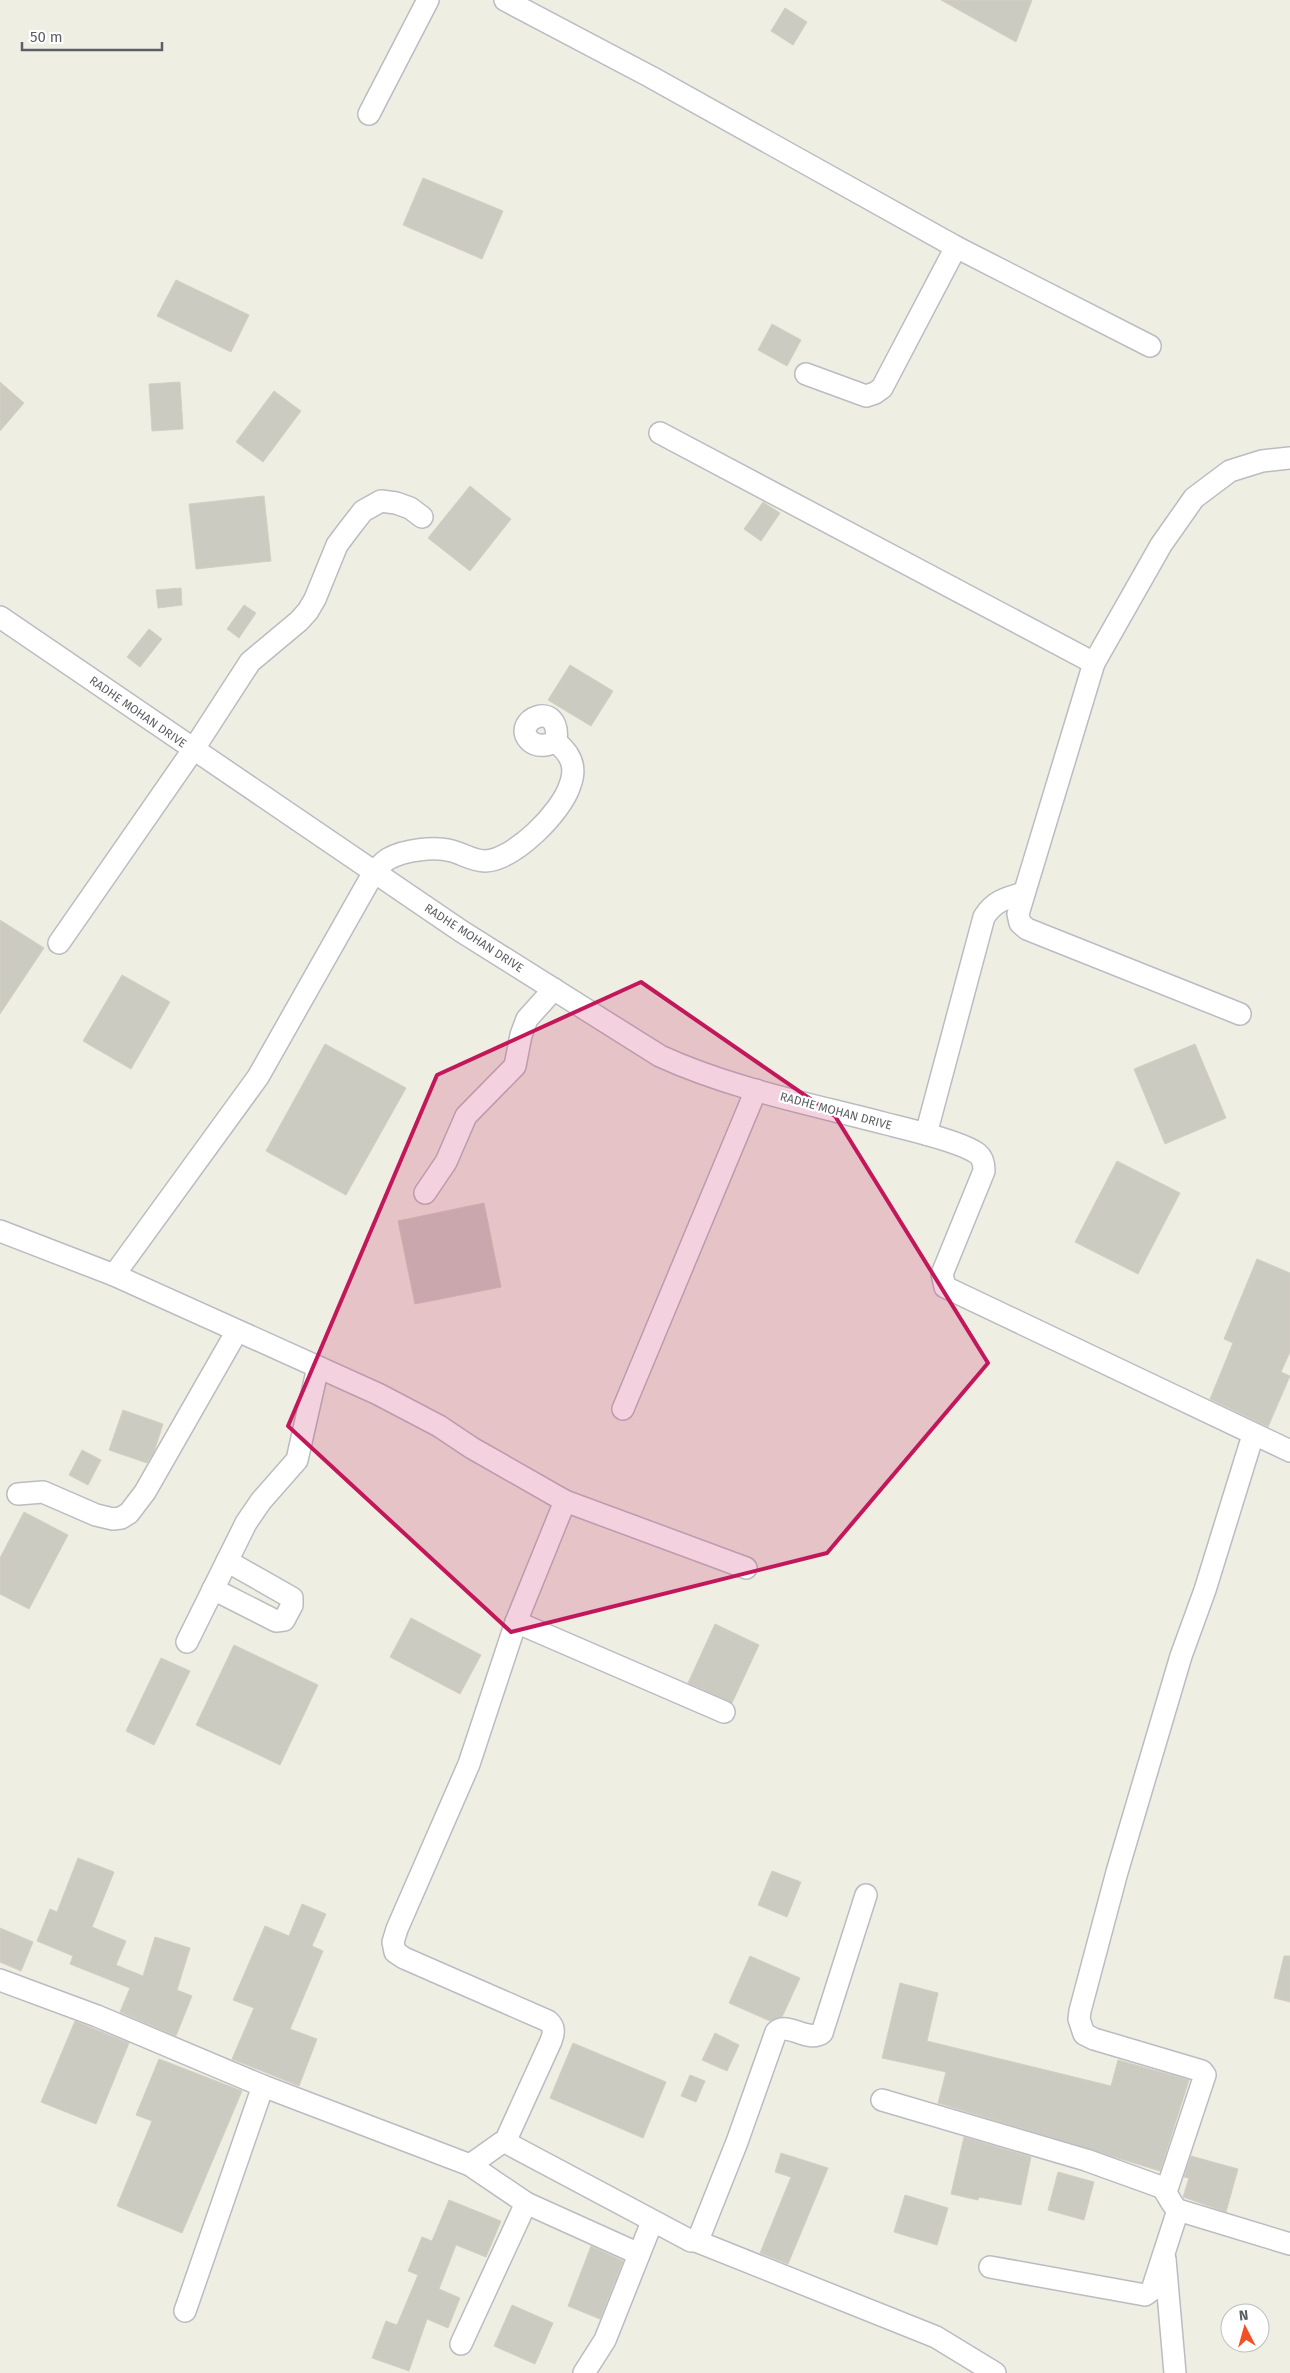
<svg xmlns="http://www.w3.org/2000/svg" width="1290" height="2373" viewBox="0 0 1290 2373" font-family="'Fira Sans',sans-serif">
<style>
.building{fill:#cccbc2;stroke:#d4d0c0}
.lines{fill:none;stroke-linecap:round;stroke-linejoin:round}
.minor-casing{stroke:#babcc2;stroke-width:24}
.minor{stroke:#fff;stroke-width:21}
.marked{fill:#c2185b;fill-opacity:0.2;stroke:#c2185b;stroke-width:4;stroke-linejoin:round}
.labels{text-anchor:middle;stroke-width:4.5;stroke-linejoin:round;paint-order:stroke}
.street-label{font-size:12px;fill:#5b5e64;stroke:#fff}
</style>
<rect width="100%" height="100%" fill="#efeee3"/>
<g class="building">
<path d="M 941,0 L 1032,0 L 1016,42 Z"/>
<path d="M 785,8 L 807,22 L 793,45 L 771,31 Z"/>
<path d="M 423,178 L 503,211 L 482,259 L 403,225 Z"/>
<path d="M 176,280 L 249,315 L 231,352 L 157,316 Z"/>
<path d="M 772,324 L 801,340 L 787,366 L 758,350 Z"/>
<path d="M 0,382 L 24,403 L 0,431 Z"/>
<path d="M 180,382 L 183,429 L 152,431 L 149,384 Z"/>
<path d="M 274,391 L 301,411 L 263,462 L 236,442 Z"/>
<path d="M 470,486 L 511,519 L 470,571 L 428,538 Z"/>
<path d="M 264,496 L 271,561 L 196,569 L 189,504 Z"/>
<path d="M 763,502 L 780,513 L 761,541 L 744,529 Z"/>
<path d="M 181,588 L 182,605 L 158,608 L 156,590 Z"/>
<path d="M 244,605 L 256,613 L 239,638 L 227,629 Z"/>
<path d="M 149,629 L 162,639 L 140,667 L 127,657 Z"/>
<path d="M 570,665 L 613,691 L 591,726 L 548,700 Z"/>
<path d="M 0,920 L 44,948 L 0,1014 Z"/>
<path d="M 122,975 L 170,1002 L 131,1069 L 83,1041 Z"/>
<path d="M 325,1044 L 406,1088 L 346,1195 L 266,1151 Z"/>
<path d="M 1195,1044 L 1226,1118 L 1165,1144 L 1134,1069 Z"/>
<path d="M 1117,1161 L 1180,1193 L 1138,1274 L 1075,1242 Z"/>
<path d="M 484,1203 L 501,1287 L 415,1304 L 398,1221 Z"/>
<path d="M 1257,1259 L 1290,1273 L 1290,1352 L 1281,1372 L 1290,1376 L 1268,1427 L 1210,1399 L 1233,1343 L 1224,1339 Z"/>
<path d="M 123,1410 L 163,1424 L 154,1452 L 147,1463 L 109,1450 Z"/>
<path d="M 82,1450 L 101,1460 L 88,1485 L 69,1475 Z"/>
<path d="M 24,1512 L 68,1535 L 29,1609 L 0,1594 L 0,1558 Z"/>
<path d="M 411,1618 L 481,1655 L 460,1694 L 390,1657 Z"/>
<path d="M 715,1624 L 759,1645 L 732,1703 L 688,1683 Z"/>
<path d="M 234,1645 L 318,1685 L 280,1765 L 196,1725 Z"/>
<path d="M 161,1658 L 190,1671 L 154,1745 L 126,1731 Z"/>
<path d="M 78,1858 L 114,1872 L 92,1927 L 126,1941 L 116,1965 L 143,1976 L 155,1937 L 190,1948 L 177,1990 L 192,1996 L 176,2036 L 120,2012 L 130,1988 L 70,1964 L 73,1956 L 37,1941 L 50,1909 L 57,1912 Z"/>
<path d="M 772,1871 L 801,1882 L 787,1917 L 758,1905 Z"/>
<path d="M 302,1904 L 326,1914 L 312,1946 L 323,1951 L 290,2029 L 317,2039 L 299,2086 L 232,2059 L 254,2008 L 233,2000 L 265,1926 L 289,1936 Z"/>
<path d="M 0,1928 L 33,1942 L 21,1971 L 0,1962 Z"/>
<path d="M 750,1956 L 800,1978 L 782,2017 L 770,2021 L 729,2003 Z"/>
<path d="M 1284,1956 L 1290,1956 L 1290,2002 L 1274,1998 Z"/>
<path d="M 900,1983 L 938,1993 L 927,2041 L 1111,2086 L 1118,2060 L 1189,2080 L 1160,2171 L 938,2103 L 946,2072 L 882,2058 Z"/>
<path d="M 75,2021 L 129,2043 L 96,2124 L 41,2102 Z"/>
<path d="M 715,2033 L 739,2045 L 727,2071 L 702,2060 Z"/>
<path d="M 573,2043 L 666,2082 L 643,2138 L 550,2098 Z"/>
<path d="M 159,2059 L 242,2091 L 182,2233 L 117,2206 L 152,2121 L 136,2115 Z"/>
<path d="M 690,2075 L 705,2081 L 696,2102 L 681,2096 Z"/>
<path d="M 964,2137 L 1031,2157 L 1021,2205 L 979,2197 L 978,2200 L 951,2194 Z"/>
<path d="M 781,2153 L 828,2168 L 788,2264 L 760,2253 L 791,2177 L 775,2172 Z"/>
<path d="M 1191,2156 L 1238,2169 L 1226,2212 L 1183,2197 L 1189,2178 L 1184,2177 Z"/>
<path d="M 1058,2172 L 1094,2182 L 1084,2220 L 1048,2210 Z"/>
<path d="M 905,2195 L 948,2208 L 937,2245 L 894,2232 Z"/>
<path d="M 449,2200 L 501,2221 L 486,2257 L 456,2245 L 439,2289 L 460,2298 L 448,2328 L 427,2319 L 409,2371 L 372,2358 L 386,2321 L 397,2325 L 418,2275 L 408,2271 L 422,2237 L 432,2241 Z"/>
<path d="M 591,2246 L 623,2261 L 600,2319 L 568,2306 Z"/>
<path d="M 512,2305 L 553,2323 L 535,2364 L 494,2346 Z"/>
</g>
<g class="lines">
<g class="minor-casing">
<g id="minor">
<path d="M 505,0 L 651,77 L 956,247 L 1150,346"/>
<path d="M 369,114 L 428,0"/>
<path d="M 806,374 L 866,396 L 875,393 L 882,388 L 956,247"/>
<path d="M 660,433 L 1094,663"/>
<path d="M 0,617 L 461,931 L 660,1056 C 732,1089 811,1104 887,1124 C 907,1129 963,1142 978,1154 C 983,1158 984,1165 984,1171 L 942,1274 L 945,1287 L 1290,1451"/>
<path d="M 59,943 L 193,750 L 250,662 L 299,621 L 308,611 L 315,599 L 337,545 L 349,529 L 363,511 L 381,501 L 396,503 L 410,508 L 422,517"/>
<path d="M 1240,1014 L 1027,929 L 1020,923 L 1018,914 L 1094,663 L 1161,545 L 1194,498 L 1230,471 L 1262,461 L 1290,458"/>
<path d="M 926,1134 L 984,917 C 994,901 1006,898 1024,893"/>
<path d="M 425,1193 L 446,1162 L 466,1116 L 515,1066 L 521,1035 L 527,1019 L 554,989"/>
<path d="M 0,1231 L 114,1275 L 378,1394 L 439,1426 L 472,1448 L 565,1501 L 516,1622 L 469,1764 L 397,1929 L 393,1942 L 395,1952 L 404,1958 L 548,2021 C 555,2027 554,2033 551,2041 L 505,2142"/>
<path d="M 114,1275 L 258,1077 L 374,872 C 378,868 383,862 388,859 C 404,850 435,846 452,851 C 463,854 473,861 485,861 C 514,860 562,812 570,785 C 577,767 571,754 556,742 C 562,696 509,721 530,741 C 538,748 547,745 556,742"/>
<path d="M 623,1409 L 756,1090"/>
<path d="M 18,1494 L 43,1492 L 96,1515 L 113,1519 L 121,1518 L 129,1513 L 145,1492 L 237,1331"/>
<path d="M 565,1501 L 746,1568"/>
<path d="M 213,1589 L 276,1621 L 284,1620 L 292,1605 L 292,1598 L 227,1561"/>
<path d="M 516,1622 L 724,1712"/>
<path d="M 187,1642 L 246,1523 L 261,1501 L 297,1460 L 318,1367"/>
<path d="M 0,1980 L 97,2016 L 263,2086 L 470,2165 L 526,2203 L 639,2254"/>
<path d="M 882,2100 L 1086,2160 L 1161,2187 C 1169,2194 1170,2204 1178,2210 L 1290,2244"/>
<path d="M 470,2165 L 501,2143 L 505,2142 L 691,2241 L 698,2240 L 737,2142 L 776,2032 C 788,2021 807,2043 822,2033 L 866,1895"/>
<path d="M 1166,2192 L 1205,2075 L 1202,2071 L 1094,2039 L 1084,2034 L 1079,2019 L 1080,2011 L 1117,1872 L 1181,1656 L 1205,1590 L 1253,1435"/>
<path d="M 696,2241 L 936,2337 L 995,2373"/>
<path d="M 1165,2259 L 1175,2373"/>
<path d="M 990,2267 L 1145,2295 L 1152,2290 L 1178,2210"/>
<path d="M 185,2311 L 263,2086"/>
<path d="M 461,2344 L 526,2203"/>
<path d="M 584,2373 L 605,2340 L 652,2222"/>
</g>
</g>
<use href="#minor" class="minor"/>
</g>
<path class="marked" d="M 641,982 L 835,1116 L 988,1363 L 827,1553 L 511,1632 L 288,1426 L 437,1075 Z"/>
<g class="labels">
<g class="street-label">
<text transform="translate(138 712) rotate(35)" y="4">RADHE MOHAN DRIVE</text>
<text transform="translate(474 938) rotate(33)" y="4">RADHE MOHAN DRIVE</text>
<text transform="translate(836 1111) rotate(15)" y="4">RADHE MOHAN DRIVE</text>
</g>
</g>
<g transform="translate(1245 2328) rotate(354)"><circle r="24" fill="#ffffff" stroke="#bdbfc1"/>
<path d="M0-4L9 19L0 12L-9 19Z" fill="#f55023"/>
<text y="-8" font-size="14" font-weight="bold" text-anchor="middle" fill="#5b5e64">N</text>
</g>
<path d="M22 42v8h140v-8" fill="none" stroke="#5b5e64" stroke-width="2.5"/>
<text x="30" y="42" font-size="15" fill="#5b5e64" stroke="#ffffff" stroke-width="4" paint-order="stroke">50 m</text>
</svg>
